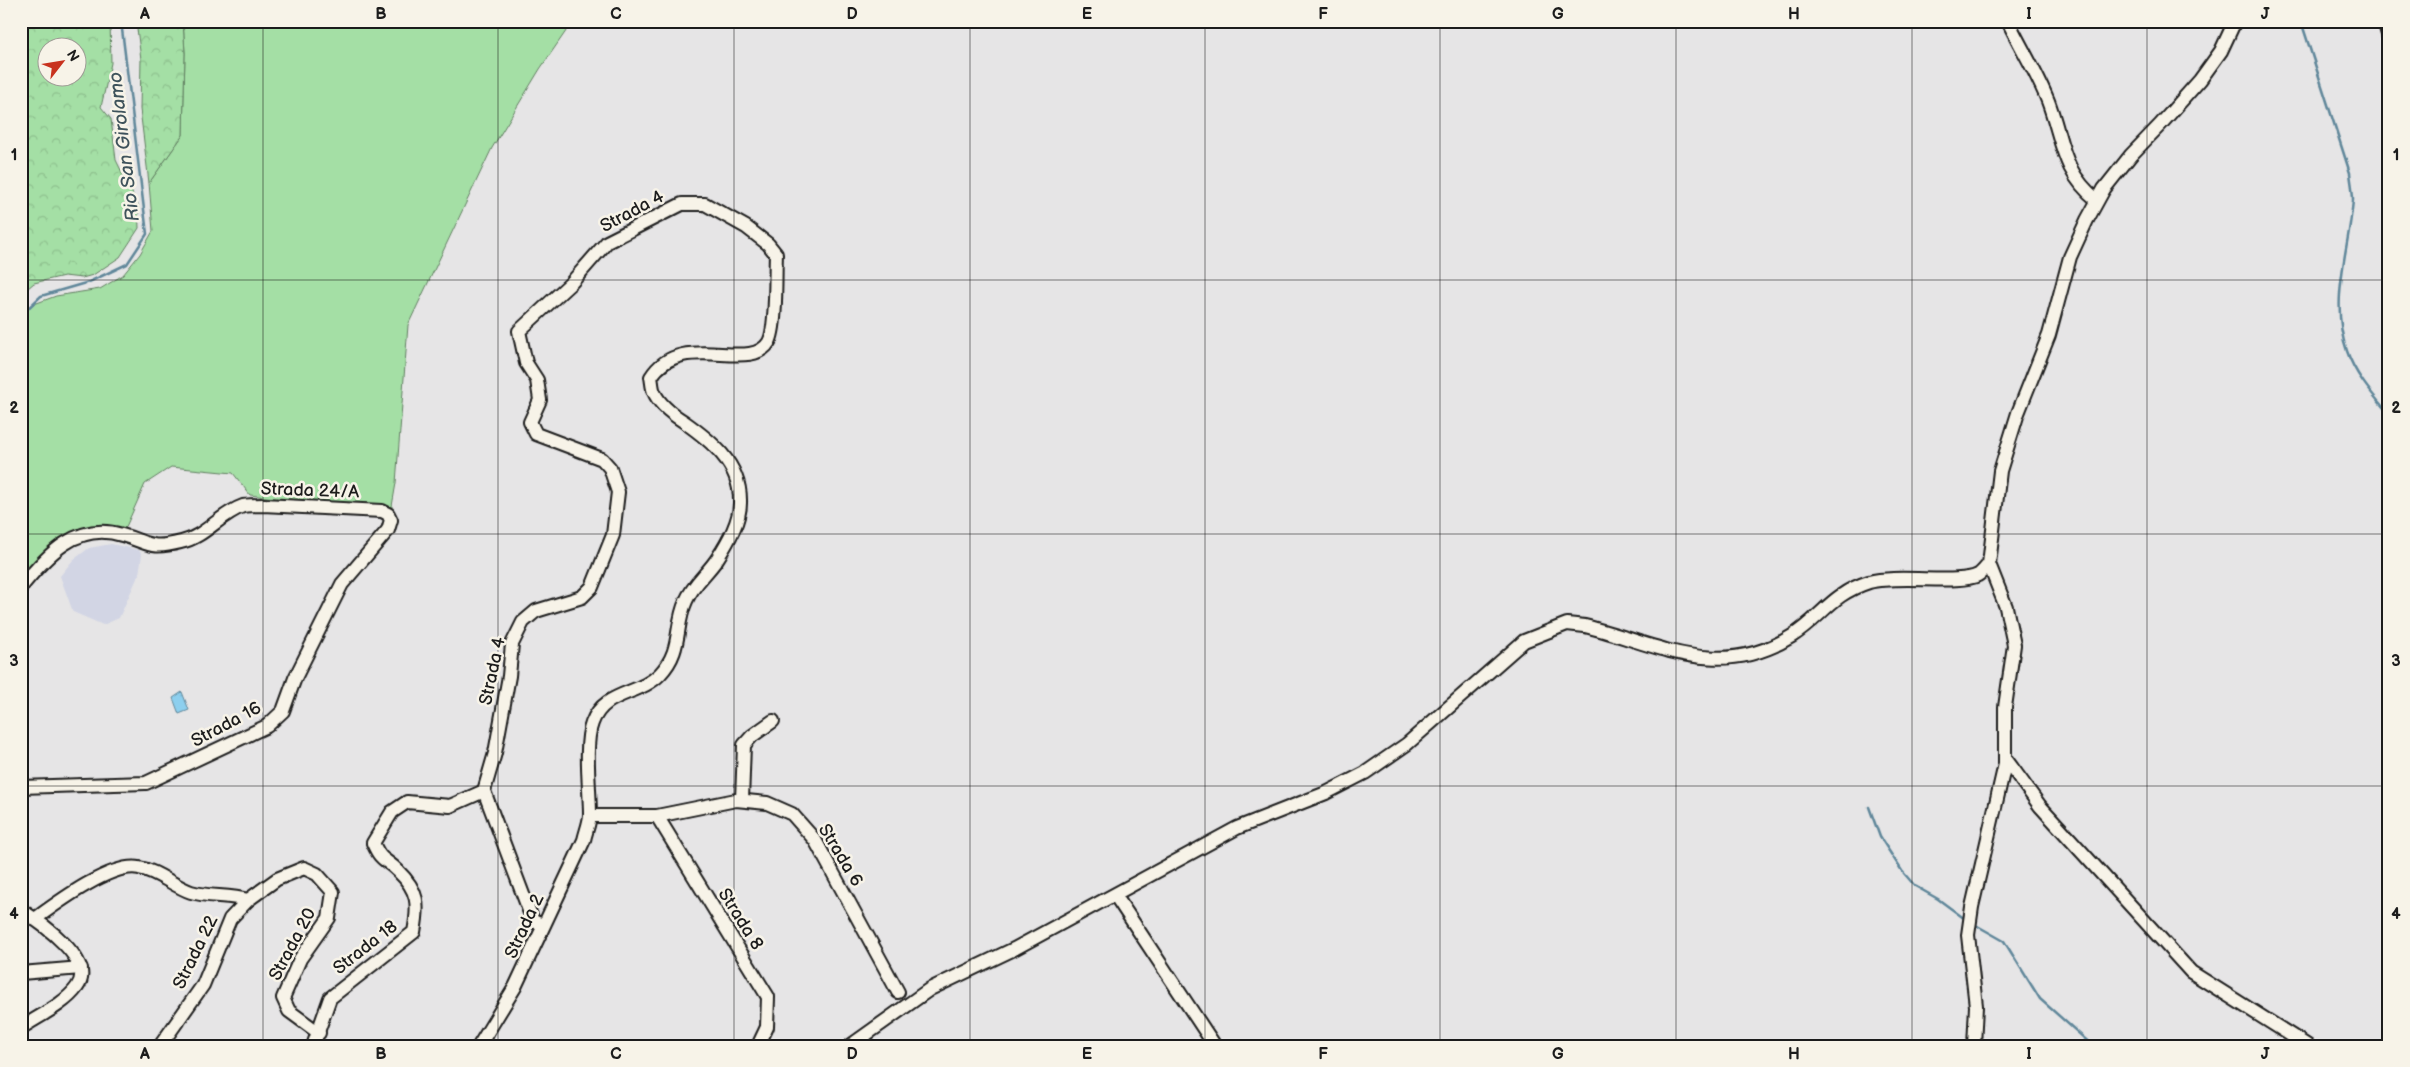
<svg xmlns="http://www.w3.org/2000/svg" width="2410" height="1067" viewBox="0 0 2410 1067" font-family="'Balsamiq Sans',sans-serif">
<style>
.built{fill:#d2d5e4}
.grass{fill:#a4dfa5;stroke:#607e60}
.forest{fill:url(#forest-crowns);stroke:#607e60;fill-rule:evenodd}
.water{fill:url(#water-ripples);stroke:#60879a}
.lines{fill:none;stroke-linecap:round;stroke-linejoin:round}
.stream{stroke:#60879a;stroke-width:2.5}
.minor-casing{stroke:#1c1c1c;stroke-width:16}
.minor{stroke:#f7f3e8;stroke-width:12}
.grid{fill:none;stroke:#1c1c1c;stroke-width:1;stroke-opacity:0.55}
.labels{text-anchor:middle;stroke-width:5;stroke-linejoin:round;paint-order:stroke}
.street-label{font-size:18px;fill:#1c1c1c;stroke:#f7f3e8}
.water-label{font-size:19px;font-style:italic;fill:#3e525b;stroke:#f7f3e8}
.neatline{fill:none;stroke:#1c1c1c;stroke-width:2}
.grid-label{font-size:16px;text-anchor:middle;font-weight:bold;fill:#1c1c1c}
</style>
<defs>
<pattern id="forest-crowns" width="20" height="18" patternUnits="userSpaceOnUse" patternTransform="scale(1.25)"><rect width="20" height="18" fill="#a4dfa5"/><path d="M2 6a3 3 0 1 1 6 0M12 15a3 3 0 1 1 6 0" fill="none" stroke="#8dbf8d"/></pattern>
<pattern id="water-ripples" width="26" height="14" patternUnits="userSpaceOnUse" patternTransform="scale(1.25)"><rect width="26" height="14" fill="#8dcfee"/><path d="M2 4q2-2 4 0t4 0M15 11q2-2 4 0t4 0" fill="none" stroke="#79b1cc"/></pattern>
</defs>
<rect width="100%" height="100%" fill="#e6e5e6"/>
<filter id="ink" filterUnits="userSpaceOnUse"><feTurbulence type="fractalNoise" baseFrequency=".02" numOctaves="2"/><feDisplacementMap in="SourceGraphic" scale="10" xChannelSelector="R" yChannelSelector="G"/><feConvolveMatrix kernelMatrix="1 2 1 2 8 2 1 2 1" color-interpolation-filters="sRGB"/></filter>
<g filter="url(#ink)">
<path class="built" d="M 111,544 L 139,550 L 142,555 L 139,574 L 119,618 L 103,625 L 73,612 L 60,576 L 73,560 L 89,548 Z"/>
<path class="grass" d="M 183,21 L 573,21 L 540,69 L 492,148 L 408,325 L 396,483 L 391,512 L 250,495 L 233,473 L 171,467 L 145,484 L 125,529 C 68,520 57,545 21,582 L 21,312 L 26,307 L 56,296 L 100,289 L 123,275 L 140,254 L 153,231 L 149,183 L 183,135 L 185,53 Z"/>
<g class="forest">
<path d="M 21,21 L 110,21 L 111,63 L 101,107 L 111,119 L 116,160 L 138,205 L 139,228 L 120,257 L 93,275 L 82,278 L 64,276 L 34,283 L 21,294 ZM 48,48 L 78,48 L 78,78 L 48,78 Z"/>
<path d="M 136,21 L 183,21 L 185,53 L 183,135 L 149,183 L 140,109 L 141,59 Z"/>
</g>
<path class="water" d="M 182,692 L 189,710 L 179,714 L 173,698 Z"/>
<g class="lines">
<g class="stream">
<path d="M 2301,21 L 2350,173 C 2351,182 2353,191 2353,200 C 2349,250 2329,301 2347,351 C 2355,375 2373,395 2389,414"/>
<path d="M 21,315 L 41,296 L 89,282 L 127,264 L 147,234 L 121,21"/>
<path d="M 1869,807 L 1880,837 L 1902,871 L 1915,886 L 1938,899 L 1965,919"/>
<path d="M 1974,924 L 2004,941 L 2040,999 L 2093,1046"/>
</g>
<g class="minor-casing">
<g id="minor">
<path d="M 2008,21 C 2021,48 2037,73 2048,101 C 2063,140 2061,171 2097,200"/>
<path d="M 2384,21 L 2389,38"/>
<path d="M 21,587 C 47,555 77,521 122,535 C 150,543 149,550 181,542 C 205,537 220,514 243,506 C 249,505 257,505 263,505 L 382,511 L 388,514 L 391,520 L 388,530 L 342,584 L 295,678 L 283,711 L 267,726 L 146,783 L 21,787"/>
<path d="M 2005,758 L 2040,806 L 2191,972 L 2308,1046"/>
<path d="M 742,800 L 744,745 L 752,736 L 773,721"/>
<path d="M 590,816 L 657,816 L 736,800 L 767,803 L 792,814 L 815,840 L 898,992"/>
<path d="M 657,816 L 768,997 L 767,1027 L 758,1046"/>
<path d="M 1115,895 L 1215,1046"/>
<path d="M 21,910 C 40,922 97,961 77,987 C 65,1004 39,1016 21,1028"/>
<path d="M 35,919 C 57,903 112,862 139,868 C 158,871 173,886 191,892 C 207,897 229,895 248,900 L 277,879 L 304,868 L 317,874 L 333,892 L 329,918 L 300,959 L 283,998 L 289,1011 L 319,1033"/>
<path d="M 21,973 L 81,968"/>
<path d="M 160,1046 L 203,985 L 230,919 L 248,900"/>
<path d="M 313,1046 L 330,998 L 414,932 C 419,905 419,891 398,871 C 384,857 382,863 373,843 L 392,812 L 407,802 L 450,806 L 484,791"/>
<path d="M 479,1046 L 515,987 L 584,840 C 586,831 590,822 590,814 C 590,791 584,743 592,723 C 604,690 639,696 660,674 C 683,650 674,627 686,601 C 693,584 707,574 717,559 C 728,542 741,520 740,500 C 740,463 710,440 683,421 C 672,414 659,404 654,392 C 652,388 652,381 651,377 C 681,329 750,374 769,342 C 777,328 775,272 776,254 L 768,244 L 746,227 L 705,204 L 682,204 L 607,242 L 572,282 L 519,331 L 526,363 L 537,380 L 540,400 L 530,422 L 536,434 L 602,459 L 610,468 L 618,492 L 613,535 L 592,587 L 582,597 L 536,611 L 523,622 L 512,644 L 509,676 L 495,753 L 484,791 L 533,921 L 543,925"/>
<path d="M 850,1046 L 930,989 L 1014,949 L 1237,828 L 1326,793 L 1365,773 L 1407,744 L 1524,641 L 1567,624 L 1585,626 C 1657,644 1719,682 1792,636 C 1822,617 1831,594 1869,582 C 1897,574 1960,585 1978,575 C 1982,573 1986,567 1989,564 L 2000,471 L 2018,413 L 2049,335 L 2070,257 L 2087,220 L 2104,189 L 2131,155 L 2160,125 L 2200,80 L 2221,51 L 2235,21"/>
<path d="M 1974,1046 L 1976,1006 L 1968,935 L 1972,907 L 2005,764 L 2005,707 L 2014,645 L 2006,607 L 1989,564"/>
</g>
</g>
<use href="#minor" class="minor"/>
</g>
</g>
<path class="grid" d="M 263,21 L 263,1046M 498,21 L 498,1046M 734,21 L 734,1046M 970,21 L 970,1046M 1205,21 L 1205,1046M 1440,21 L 1440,1046M 1676,21 L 1676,1046M 1912,21 L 1912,1046M 2147,21 L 2147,1046M 21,280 L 2389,280M 21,534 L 2389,534M 21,786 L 2389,786"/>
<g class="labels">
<g class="street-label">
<text transform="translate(632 211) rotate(-28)" y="6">Strada 4</text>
<text transform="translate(310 490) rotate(2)" y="6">Strada 24/A</text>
<text transform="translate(492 671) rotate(-78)" y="6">Strada 4</text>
<text transform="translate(226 724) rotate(-28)" y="6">Strada 16</text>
<text transform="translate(841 855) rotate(59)" y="6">Strada 6</text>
<text transform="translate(741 919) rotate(58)" y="6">Strada 8</text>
<text transform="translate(524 926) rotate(-65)" y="6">Strada 2</text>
<text transform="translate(292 944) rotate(-62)" y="6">Strada 20</text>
<text transform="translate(365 947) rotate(-38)" y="6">Strada 18</text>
<text transform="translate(195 952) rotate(-64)" y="6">Strada 22</text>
</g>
<g class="water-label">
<text transform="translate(123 147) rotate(-97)" y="7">Rio San Girolamo</text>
</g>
</g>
<rect width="2410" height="1067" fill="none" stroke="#f7f3e8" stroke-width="55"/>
<g transform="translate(62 62) rotate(59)"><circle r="24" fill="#f7f3e8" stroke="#9f9d96"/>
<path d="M0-4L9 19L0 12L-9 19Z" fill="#c8321e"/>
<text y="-8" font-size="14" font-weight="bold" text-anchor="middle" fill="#1c1c1c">N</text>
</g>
<rect x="28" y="28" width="2354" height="1012" class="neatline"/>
<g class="grid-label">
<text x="145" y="19">A</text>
<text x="381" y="19">B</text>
<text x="616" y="19">C</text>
<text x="852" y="19">D</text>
<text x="1087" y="19">E</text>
<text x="1323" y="19">F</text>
<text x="1558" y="19">G</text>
<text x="1794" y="19">H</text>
<text x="2029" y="19">I</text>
<text x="2265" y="19">J</text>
<text x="14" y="160">1</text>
<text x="2396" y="160">1</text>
<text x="14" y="413">2</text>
<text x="2396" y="413">2</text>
<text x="14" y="666">3</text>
<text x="2396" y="666">3</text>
<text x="14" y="919">4</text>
<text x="2396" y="919">4</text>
<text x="145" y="1059">A</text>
<text x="381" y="1059">B</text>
<text x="616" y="1059">C</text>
<text x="852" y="1059">D</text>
<text x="1087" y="1059">E</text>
<text x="1323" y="1059">F</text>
<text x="1558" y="1059">G</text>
<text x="1794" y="1059">H</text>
<text x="2029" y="1059">I</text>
<text x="2265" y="1059">J</text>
</g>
</svg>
